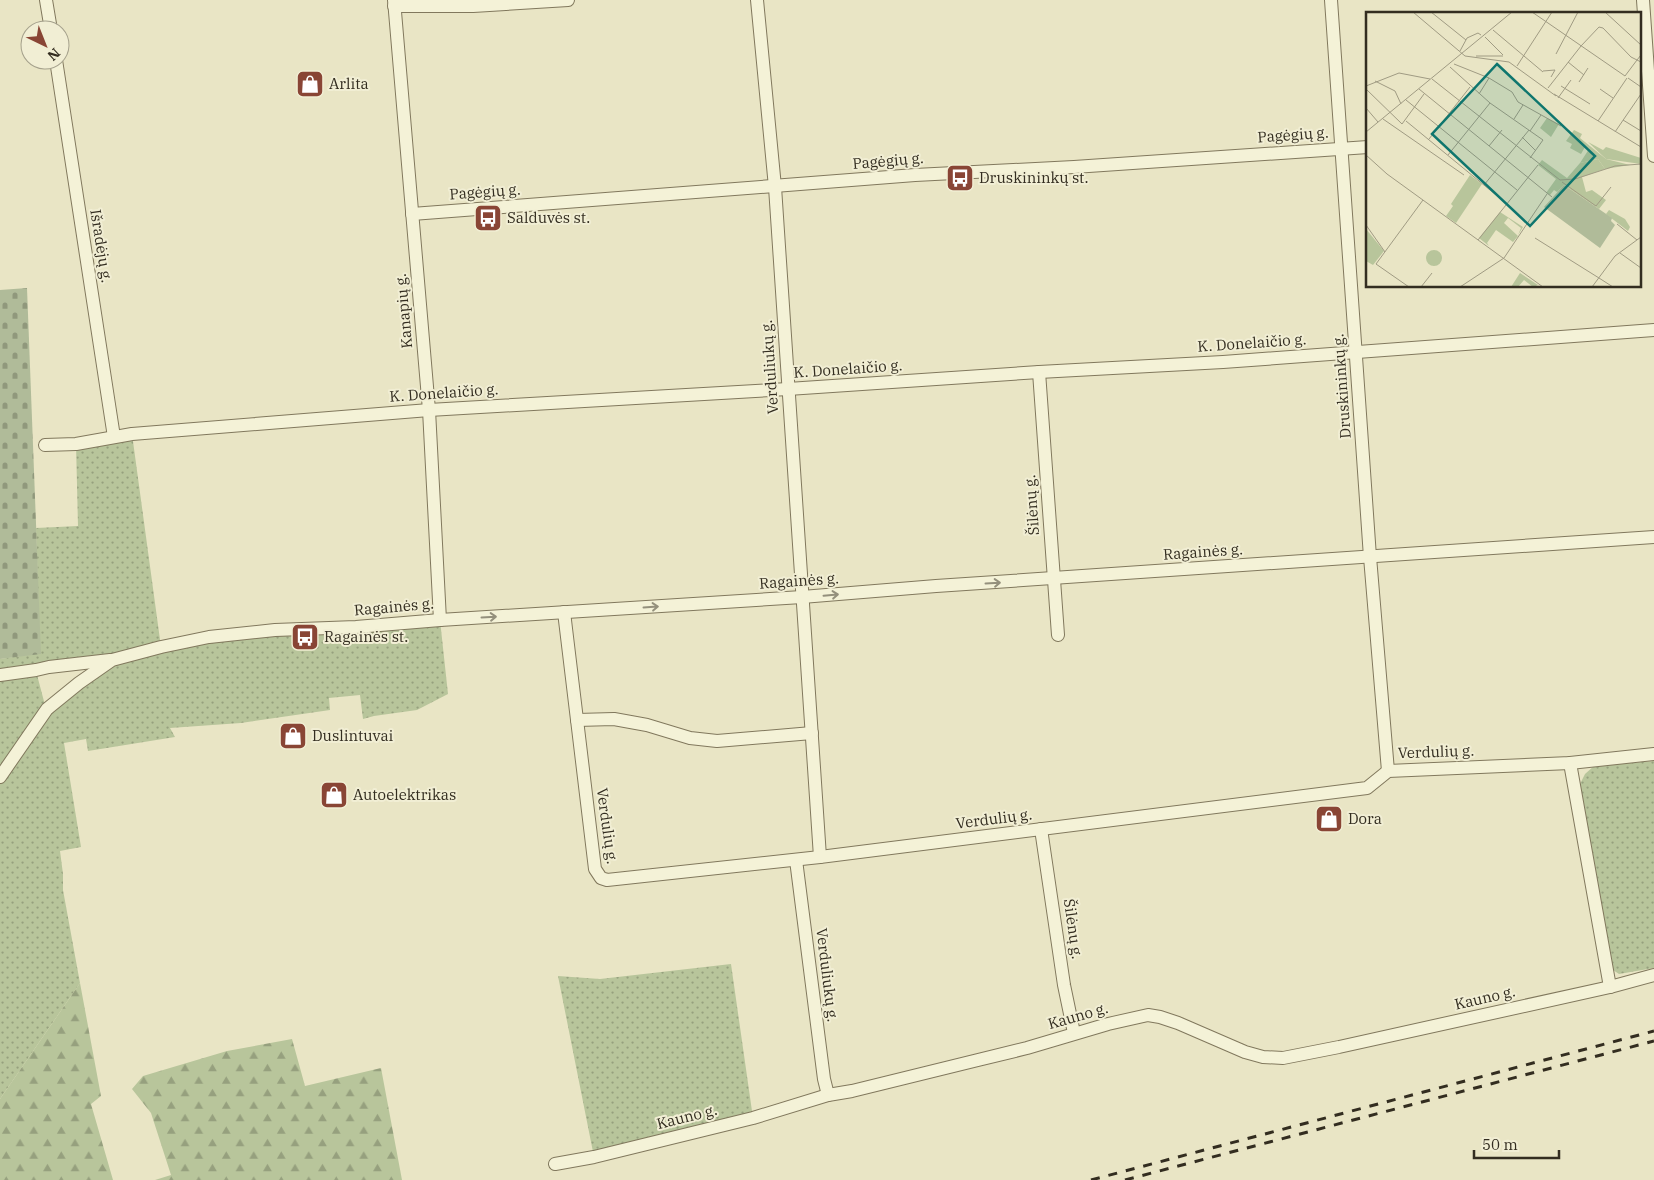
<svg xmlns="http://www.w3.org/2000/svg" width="1654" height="1180" viewBox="0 0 1654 1180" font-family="'IBM Plex Serif',serif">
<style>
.green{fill:url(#green-dots);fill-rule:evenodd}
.forest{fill:url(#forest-firs)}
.cemetery{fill:url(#cemetery-stones)}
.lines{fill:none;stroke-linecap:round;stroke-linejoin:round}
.minor-casing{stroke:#81785d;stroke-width:14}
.minor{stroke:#f4f2d7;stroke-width:12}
.rail{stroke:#332d20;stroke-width:3;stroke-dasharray:9 9;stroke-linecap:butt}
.oneway{stroke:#94907c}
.labels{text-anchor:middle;stroke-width:4;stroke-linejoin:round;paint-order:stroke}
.poi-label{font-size:15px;fill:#332d20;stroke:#f1eed4;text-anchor:start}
.street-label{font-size:15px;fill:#332d20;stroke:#f1eed4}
.inset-road{fill:none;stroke:#a09b83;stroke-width:1}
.view{fill:#0f766e;fill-opacity:0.15;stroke:#0f766e;stroke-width:2.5}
.inset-edge{fill:none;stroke:#332d20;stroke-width:2.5}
</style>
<defs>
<pattern id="green-dots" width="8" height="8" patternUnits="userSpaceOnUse" patternTransform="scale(1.25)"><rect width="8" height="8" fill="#b8c59b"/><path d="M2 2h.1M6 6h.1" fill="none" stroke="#96a07e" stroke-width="1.8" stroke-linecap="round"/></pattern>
<pattern id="forest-firs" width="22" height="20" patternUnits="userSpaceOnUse" patternTransform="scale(1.25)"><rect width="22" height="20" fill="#b8c59b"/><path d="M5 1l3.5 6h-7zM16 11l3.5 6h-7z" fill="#96a07e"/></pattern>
<pattern id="cemetery-stones" width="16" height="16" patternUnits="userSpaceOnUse" patternTransform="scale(1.25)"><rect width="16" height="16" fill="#b0bb99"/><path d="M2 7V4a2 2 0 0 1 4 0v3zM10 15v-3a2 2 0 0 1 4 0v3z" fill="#90987c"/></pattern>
</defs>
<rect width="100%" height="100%" fill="#e9e5c5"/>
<g class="green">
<path d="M 132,434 L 161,647 L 440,620 L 448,694 L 417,710 L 374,716 L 363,719 L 360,695 L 329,698 L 330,710 L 241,723 L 170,728 L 175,737 L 88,751 L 86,739 L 64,743 L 81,847 L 60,851 L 63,874 L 63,890 L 80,983 L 0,1099 L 0,659 L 40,653 L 36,528 L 78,526 L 76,444 ZM 111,660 L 46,709 L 36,671 Z"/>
<path d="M 1654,761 L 1654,968 L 1619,974 L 1610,968 L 1580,784 L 1585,774 L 1594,766 Z"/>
<path d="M 731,964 L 753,1118 L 594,1157 L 558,976 L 600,979 Z"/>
</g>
<g class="forest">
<path d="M 80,983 L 101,1096 L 91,1104 L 113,1180 L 0,1180 L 0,1099 Z"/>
<path d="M 292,1039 L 305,1086 L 381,1068 L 402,1180 L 155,1180 L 171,1175 L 151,1113 L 132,1089 L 143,1076 L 227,1051 Z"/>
</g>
<path class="cemetery" d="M 27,288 L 41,654 L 0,659 L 0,290 Z"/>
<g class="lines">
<g class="minor-casing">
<g id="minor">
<path d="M 46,0 L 51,30"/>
<path d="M 394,0 L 429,410 L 440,620"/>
<path d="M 757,0 L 775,187 L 820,857"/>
<path d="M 1331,0 L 1370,557 L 1388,771"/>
<path d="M 1643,0 L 1654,156"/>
<path d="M 394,6 L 473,6 L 568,0"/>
<path d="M 56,60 L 114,437"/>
<path d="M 412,214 L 915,175 L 1074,167 L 1368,147"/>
<path d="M 1039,372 L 1058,635"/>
<path d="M 45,445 L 76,444 L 132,434 L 429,410 L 788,389 L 1039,372 L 1223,362 L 1654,330"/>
<path d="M 564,612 L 595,869 L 601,878 L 607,880 L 820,857 L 1367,788 L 1388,771 L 1570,763 L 1654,754"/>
<path d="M 0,675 L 36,670 L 49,667 L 110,660"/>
<path d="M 577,720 L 614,719 L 647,725 L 690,738 L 717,741 L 812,733"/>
<path d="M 1570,763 L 1610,987"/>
<path d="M 0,777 L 47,709 L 79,683 L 112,660 L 161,647 L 209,637 L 275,630 L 356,627 L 440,620 L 802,597 L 936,586 L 1654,537"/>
<path d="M 1041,829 L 1064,985 L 1074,1033"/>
<path d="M 796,860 L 824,1079 L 828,1095"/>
<path d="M 555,1164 L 594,1157 L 753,1118 L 828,1095 L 852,1091 L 978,1060 L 1027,1048 L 1108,1024 L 1148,1015 L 1160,1017 L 1178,1023 L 1245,1052 L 1263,1057 L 1283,1058 L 1339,1047 L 1610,987 L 1654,975"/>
</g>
</g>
<use href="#minor" class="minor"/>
<g class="rail">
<path d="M 1091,1180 L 1654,1031"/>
<path d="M 1125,1180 L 1654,1041"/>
</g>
</g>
<defs><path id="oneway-shaft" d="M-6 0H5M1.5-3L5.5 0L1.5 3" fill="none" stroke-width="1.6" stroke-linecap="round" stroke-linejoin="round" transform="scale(1.25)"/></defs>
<g class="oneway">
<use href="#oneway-shaft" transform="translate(993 583) rotate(-3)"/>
<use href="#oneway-shaft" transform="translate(831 595) rotate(-5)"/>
<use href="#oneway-shaft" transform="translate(651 607) rotate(-4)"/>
<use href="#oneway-shaft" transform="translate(489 617) rotate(-3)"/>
</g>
<defs>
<g id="shop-square" transform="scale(1.4375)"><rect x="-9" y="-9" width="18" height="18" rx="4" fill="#894535" stroke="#f1eed4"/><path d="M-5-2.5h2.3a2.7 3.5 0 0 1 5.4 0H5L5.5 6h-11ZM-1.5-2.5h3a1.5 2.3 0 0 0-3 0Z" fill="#fff"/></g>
<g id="bus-square" transform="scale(1.4375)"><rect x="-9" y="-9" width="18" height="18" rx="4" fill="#894535" stroke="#f1eed4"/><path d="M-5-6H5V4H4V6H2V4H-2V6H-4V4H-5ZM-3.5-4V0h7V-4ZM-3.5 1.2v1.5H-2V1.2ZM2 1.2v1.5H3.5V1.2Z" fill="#fff"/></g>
</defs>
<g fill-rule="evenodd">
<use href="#shop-square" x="310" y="84"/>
<use href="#bus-square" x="960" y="178"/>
<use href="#bus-square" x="488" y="218"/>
<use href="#bus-square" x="305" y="637"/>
<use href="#shop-square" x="293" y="736"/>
<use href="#shop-square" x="334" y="795"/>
<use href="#shop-square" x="1329" y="819"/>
</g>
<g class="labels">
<g class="poi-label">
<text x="329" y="89">Arlita</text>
<text x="979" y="183">Druskininkų st.</text>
<text x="507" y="223">Salduvės st.</text>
<text x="324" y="642">Ragainės st.</text>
<text x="312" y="741">Duslintuvai</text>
<text x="353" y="800">Autoelektrikas</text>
<text x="1348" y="824">Dora</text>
</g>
<g class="street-label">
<text transform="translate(1293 135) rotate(-4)" y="5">Pagėgių g.</text>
<text transform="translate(888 161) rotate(-5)" y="5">Pagėgių g.</text>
<text transform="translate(485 192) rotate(-4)" y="5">Pagėgių g.</text>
<text transform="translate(101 246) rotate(81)" y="5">Išradėjų g.</text>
<text transform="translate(404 311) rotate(-95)" y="5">Kanapių g.</text>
<text transform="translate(1252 343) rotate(-4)" y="5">K. Donelaičio g.</text>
<text transform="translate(770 367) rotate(-94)" y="5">Verduliukų g.</text>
<text transform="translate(848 369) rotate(-4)" y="5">K. Donelaičio g.</text>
<text transform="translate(1342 386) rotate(-94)" y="5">Druskininkų g.</text>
<text transform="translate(444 393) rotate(-4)" y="5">K. Donelaičio g.</text>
<text transform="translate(1032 505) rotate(-94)" y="5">Šilėnų g.</text>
<text transform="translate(1203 552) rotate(-4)" y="5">Ragainės g.</text>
<text transform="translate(799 581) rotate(-4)" y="5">Ragainės g.</text>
<text transform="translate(394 607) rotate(-5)" y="5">Ragainės g.</text>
<text transform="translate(1436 752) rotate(-2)" y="5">Verdulių g.</text>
<text transform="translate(994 819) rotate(-7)" y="5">Verdulių g.</text>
<text transform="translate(607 826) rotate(82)" y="5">Verdulių g.</text>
<text transform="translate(1073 929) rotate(82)" y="5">Šilėnų g.</text>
<text transform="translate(827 975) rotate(83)" y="5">Verduliukų g.</text>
<text transform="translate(1485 998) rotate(-13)" y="5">Kauno g.</text>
<text transform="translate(1078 1016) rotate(-16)" y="5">Kauno g.</text>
<text transform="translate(687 1117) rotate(-14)" y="5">Kauno g.</text>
</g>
</g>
<g transform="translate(1366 12)">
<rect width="275" height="275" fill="#e9e5c5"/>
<path d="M 181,106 L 193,112 L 185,125 L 174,116 ZM 222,130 L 237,138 L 240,135 L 275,146 L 275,152 L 240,147 ZM 232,147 L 239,157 L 216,165 L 220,180 L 226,178 L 240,188 L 233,197 L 198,173 L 191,180 L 188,178 L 184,183 L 180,181 L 190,167 L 172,153 L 176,148 L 201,166 L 214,151 ZM 104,163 L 116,172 L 90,211 L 80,204 L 87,194 L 85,192 ZM 134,200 L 157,215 L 152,223 L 155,216 L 142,206 L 138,211 L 152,224 L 147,230 L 130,218 L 121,231 L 123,234 L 113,226 ZM 0,217 L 18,239 L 7,253 L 0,249 ZM60 246a8 8 0 1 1 16 0a8 8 0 1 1-16 0ZM 154,261 L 172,273 L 167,275 L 158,268 L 152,275 L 145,275 Z" fill="#b8c59b"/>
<path d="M 208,118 L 216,122 L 214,126 L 240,147 L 264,153 L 239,157 L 232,147 L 214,151 L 223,137 L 219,135 L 215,142 L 204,136 L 206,132 L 200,129 ZM 243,198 L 259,207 L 264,215 L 262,219 L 240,202 Z" fill="#b8c59b"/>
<path d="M 198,173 L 246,206 L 245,209 L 249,213 L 234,236 L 178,195 Z" fill="#b0bb99"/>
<path class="inset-road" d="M 47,0 L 99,44 L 143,50 L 190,84M 65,0 L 100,28M 166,0 L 259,64M 239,0 L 275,33M 237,16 L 265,45 L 271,48 L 275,43M 127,18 L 177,60M 119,25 L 137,43M 94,39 L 101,26 L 112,21 L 115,23M 190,42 L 212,0M 110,44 L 137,44M 202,50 L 218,63M 88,52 L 123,66 L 146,80 L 152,90 L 195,114M 151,54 L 186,0M 84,55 L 124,91 L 177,128 L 164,146M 177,59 L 189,58 L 185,65M 259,64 L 271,48 L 275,50M 262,66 L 275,75M 66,67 L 194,168 L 209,167 L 249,154 L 275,152M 9,69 L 29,79 L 35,92M 213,70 L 222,56M 0,74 L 33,61 L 64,67M 195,74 L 224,92M 182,76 L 215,34 L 233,15 L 237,16M 0,77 L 36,112 L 58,82M 53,77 L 186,185M 234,77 L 247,86M 113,82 L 123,66M 188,82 L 275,135M 192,86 L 205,68M 40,88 L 151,178M 0,96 L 12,110M 17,107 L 98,163M 148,107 L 157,93M 257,108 L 275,119M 40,109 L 141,192M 232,109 L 261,66M 164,119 L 175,103M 0,120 L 146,0M 249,120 L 275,82M 156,125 L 170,139M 63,127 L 104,75M 123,134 L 136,118M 0,143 L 21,162 L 177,275M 82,143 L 124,91M 196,170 L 230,194 L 245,175M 118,173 L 163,118M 251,212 L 271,228M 0,213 L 19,240M 169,226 L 233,266M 112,228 L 172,153M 254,241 L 275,256M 138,246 L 181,182M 233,266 L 247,275M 43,275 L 10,252 L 57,188M 55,275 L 66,261M 94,275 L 138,246M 226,275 L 249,244 L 275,225"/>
<path class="view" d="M 131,52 L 229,144 L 164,214 L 66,122 Z"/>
<rect width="275" height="275" class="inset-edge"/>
</g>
<g transform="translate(45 45) rotate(137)"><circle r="24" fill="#f1eed4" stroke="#a5a18c"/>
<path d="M0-4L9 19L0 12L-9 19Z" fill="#894535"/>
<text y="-8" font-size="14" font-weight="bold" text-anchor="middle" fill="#332d20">N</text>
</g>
<path d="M1474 1150v8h85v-8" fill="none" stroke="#332d20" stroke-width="2.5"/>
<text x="1482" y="1150" font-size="15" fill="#332d20" stroke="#f1eed4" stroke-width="4" paint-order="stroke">50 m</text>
</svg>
